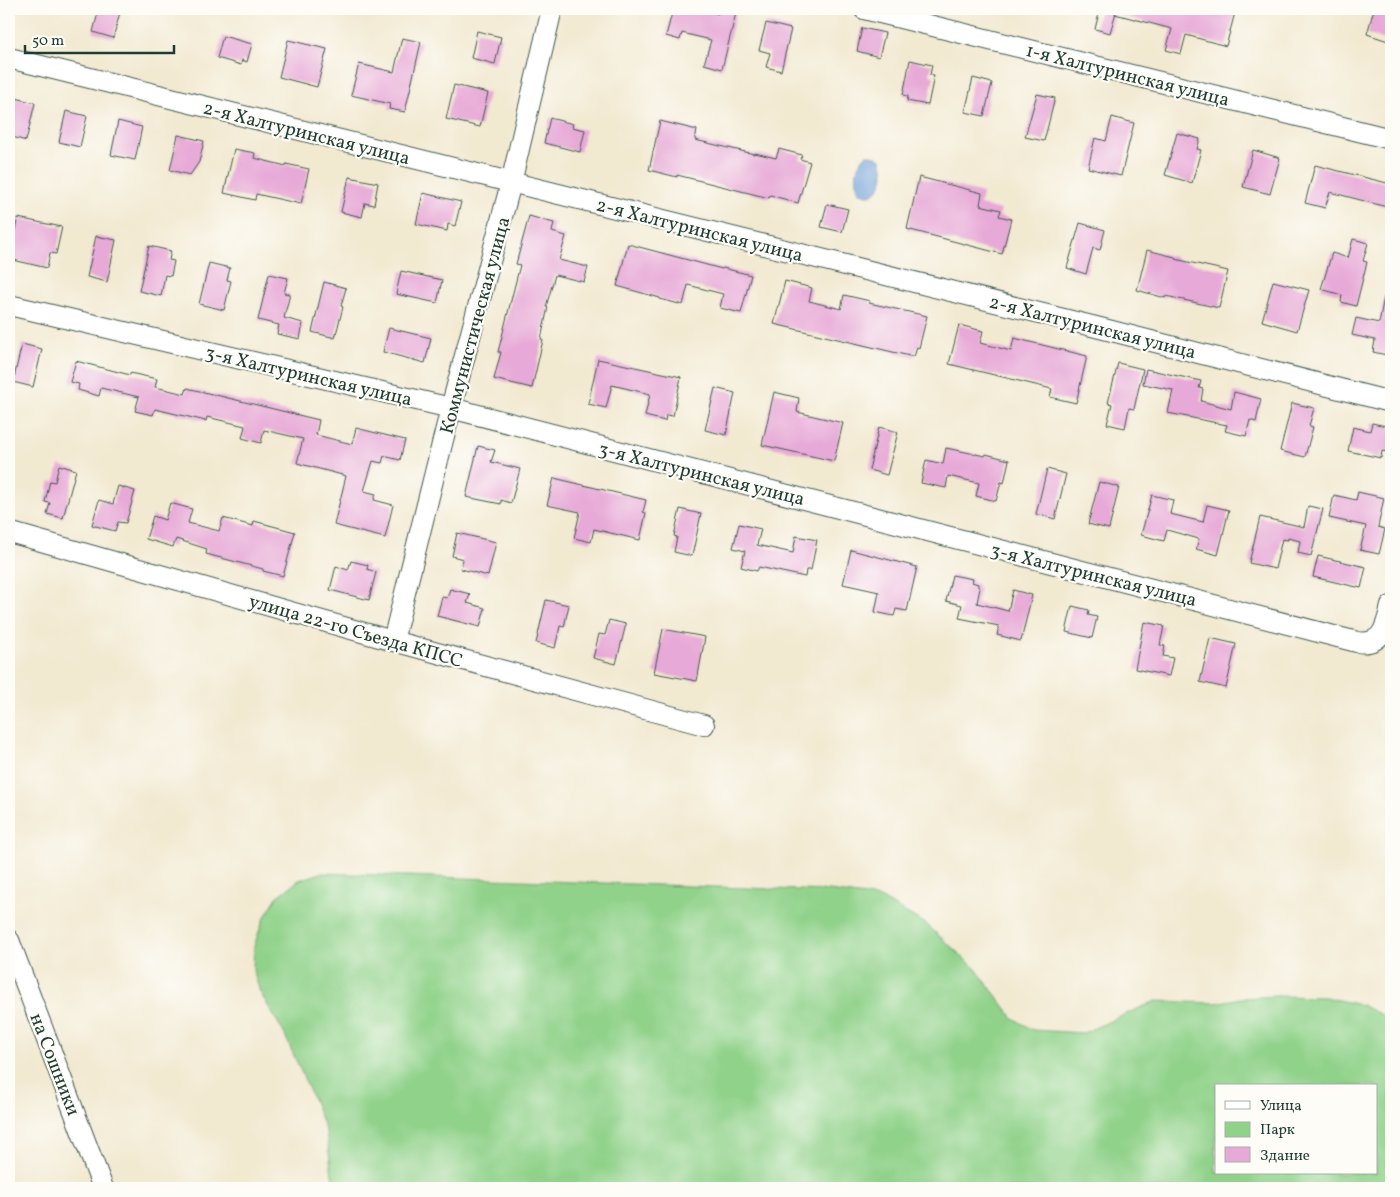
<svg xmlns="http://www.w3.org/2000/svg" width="1400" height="1197" viewBox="0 0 1400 1197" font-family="Vollkorn,serif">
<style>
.green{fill:#90d28a;stroke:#58885f;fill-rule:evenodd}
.water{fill:#6c9dd6;stroke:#466d85}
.building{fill:#e7a9d7}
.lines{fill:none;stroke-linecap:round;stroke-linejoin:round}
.minor-casing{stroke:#3f574c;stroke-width:22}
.minor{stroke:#fff;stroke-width:20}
.labels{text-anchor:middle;stroke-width:4.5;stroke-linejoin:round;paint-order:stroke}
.street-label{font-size:19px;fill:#1f3d34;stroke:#fdfcf7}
</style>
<rect width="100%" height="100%" fill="#fdfcf7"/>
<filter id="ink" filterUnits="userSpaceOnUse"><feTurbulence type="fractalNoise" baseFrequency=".02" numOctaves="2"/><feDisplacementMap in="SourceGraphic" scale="10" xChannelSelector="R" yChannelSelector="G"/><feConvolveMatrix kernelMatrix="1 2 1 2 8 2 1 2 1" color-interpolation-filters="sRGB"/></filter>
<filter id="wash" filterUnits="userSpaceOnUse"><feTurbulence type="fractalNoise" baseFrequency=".0096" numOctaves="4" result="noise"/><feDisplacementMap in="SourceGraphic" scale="20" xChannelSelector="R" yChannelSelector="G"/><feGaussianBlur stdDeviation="1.12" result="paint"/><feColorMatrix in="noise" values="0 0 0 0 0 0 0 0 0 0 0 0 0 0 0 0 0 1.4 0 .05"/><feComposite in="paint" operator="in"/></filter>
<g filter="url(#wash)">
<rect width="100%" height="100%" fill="#f2e9d1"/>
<path class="green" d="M 321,873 L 829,891 L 880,898 L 926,924 L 976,969 L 1013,1018 L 1033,1030 L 1083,1033 L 1156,1001 L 1216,1003 L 1241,998 L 1277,996 L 1325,997 L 1361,1005 L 1388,1018 L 1391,1021 L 1391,1188 L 334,1188 L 326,1132 L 314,1101 L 284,1033 L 260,992 L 253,970 L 254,946 L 263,920 L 277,897 L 299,880 ZM 1216,1086 L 1376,1086 L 1376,1173 L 1216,1173 Z"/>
<path class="water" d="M 866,155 L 872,155 L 881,159 C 882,164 884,169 884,175 C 882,188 871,203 858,190 C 855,176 856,165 866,155 Z"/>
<g id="blocks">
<g class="building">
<path d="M 99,9 L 121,9 L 113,38 L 93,32 Z"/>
<path d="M 673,9 L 697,9 L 718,14 L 719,9 L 737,9 L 722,69 L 704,64 L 711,40 L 682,33 L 680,40 L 666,36 Z"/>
<path d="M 1100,9 L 1236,9 L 1226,46 L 1186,35 L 1181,54 L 1166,50 L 1172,29 L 1115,14 L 1116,12 L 1110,33 L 1095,29 Z"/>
<path d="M 1374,9 L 1391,9 L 1391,42 L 1367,34 Z"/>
<path d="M 766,23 L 791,29 L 781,71 L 766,67 L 770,53 L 759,50 Z"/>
<path d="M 862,28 L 885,33 L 879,57 L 857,51 Z"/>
<path d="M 477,31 L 501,37 L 495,64 L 471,58 Z"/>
<path d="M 223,36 L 252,44 L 247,62 L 242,60 L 241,65 L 217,58 Z"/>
<path d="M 402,38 L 421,42 L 405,112 L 389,109 L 390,104 L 351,95 L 359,64 L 394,72 Z"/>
<path d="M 288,40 L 327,49 L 317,87 L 279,77 Z"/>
<path d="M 910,60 L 932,65 L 930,75 L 934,76 L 928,105 L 907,101 L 908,96 L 903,95 Z"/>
<path d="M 973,78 L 992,83 L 984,116 L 965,112 Z"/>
<path d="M 454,85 L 488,93 L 480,127 L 446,119 Z"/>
<path d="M 1037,94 L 1055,98 L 1044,141 L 1025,137 Z"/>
<path d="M 12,97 L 35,103 L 26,141 L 9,136 L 9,109 Z"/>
<path d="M 66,111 L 87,116 L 80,147 L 59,142 Z"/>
<path d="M 1112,117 L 1134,123 L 1121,176 L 1088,168 L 1095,138 L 1106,141 Z"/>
<path d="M 550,118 L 573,124 L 572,127 L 585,130 L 580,152 L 544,143 Z"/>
<path d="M 118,121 L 142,127 L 135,160 L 111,155 Z"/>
<path d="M 660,121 L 697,130 L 695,140 L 754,154 L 755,153 L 776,158 L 779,149 L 802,155 L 800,159 L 810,162 L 798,203 L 770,195 L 769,198 L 677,175 L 677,177 L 649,170 Z"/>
<path d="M 1177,133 L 1200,139 L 1197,149 L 1201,150 L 1192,183 L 1165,175 Z"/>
<path d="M 178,135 L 204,141 L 199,162 L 190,175 L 170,170 Z"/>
<path d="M 234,149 L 255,153 L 254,158 L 286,166 L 286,164 L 309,169 L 301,204 L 256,194 L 255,200 L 224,193 Z"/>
<path d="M 1253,150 L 1280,158 L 1270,194 L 1243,187 Z"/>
<path d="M 1315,165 L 1391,184 L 1391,208 L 1330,192 L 1325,208 L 1305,203 Z"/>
<path d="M 349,177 L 378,183 L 374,205 L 365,203 L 362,217 L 341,212 Z"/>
<path d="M 919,177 L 982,193 L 980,205 L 1001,210 L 999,216 L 1011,219 L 1002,254 L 907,229 Z"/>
<path d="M 423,193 L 461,202 L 455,226 L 448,224 L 447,231 L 416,224 Z"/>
<path d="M 827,204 L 848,209 L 842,232 L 821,227 Z"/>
<path d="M 529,216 L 554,223 L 552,232 L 566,236 L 559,260 L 588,267 L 584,282 L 555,275 L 546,307 L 548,307 L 541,339 L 543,340 L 532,388 L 494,379 L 501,352 L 498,352 L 520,265 L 516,264 Z"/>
<path d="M 18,218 L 62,227 L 56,254 L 50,253 L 47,268 L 9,259 L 9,253 Z"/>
<path d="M 1080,223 L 1105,230 L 1100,250 L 1093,248 L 1086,274 L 1067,268 Z"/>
<path d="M 96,236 L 116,240 L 107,282 L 87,277 Z"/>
<path d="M 1353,239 L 1368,243 L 1363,261 L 1367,262 L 1356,306 L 1341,302 L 1342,295 L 1321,289 L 1332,253 L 1348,258 Z"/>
<path d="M 628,244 L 722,269 L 723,268 L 751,275 L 741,313 L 720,308 L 723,294 L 688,285 L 683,305 L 660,299 L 660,298 L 617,286 Z"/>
<path d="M 149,246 L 171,251 L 169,260 L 174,261 L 171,276 L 165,275 L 161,296 L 139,291 Z"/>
<path d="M 1147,250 L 1175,257 L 1175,259 L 1228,271 L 1219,308 L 1166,296 L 1165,298 L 1137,290 Z"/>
<path d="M 209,263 L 230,268 L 227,280 L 231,281 L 224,310 L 199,304 Z"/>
<path d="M 401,271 L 442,280 L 437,303 L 396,294 Z"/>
<path d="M 269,274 L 288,278 L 284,293 L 290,294 L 284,318 L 303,323 L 300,339 L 277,334 L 279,325 L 258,320 Z"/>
<path d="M 785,281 L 812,288 L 809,301 L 841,309 L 844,295 L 870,301 L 869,303 L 927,316 L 919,348 L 917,347 L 914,357 L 774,324 Z"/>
<path d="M 1273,281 L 1309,290 L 1297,331 L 1262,321 Z"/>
<path d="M 324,282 L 346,288 L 341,306 L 343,307 L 335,338 L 312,332 Z"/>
<path d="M 1384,297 L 1391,298 L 1391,356 L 1373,352 L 1375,340 L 1352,335 L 1356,318 L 1379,323 Z"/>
<path d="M 959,325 L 983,331 L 980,343 L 1011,351 L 1014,338 L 1087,356 L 1076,403 L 1050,397 L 1052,389 L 949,364 Z"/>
<path d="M 389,328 L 431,338 L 425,363 L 383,352 Z"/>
<path d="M 22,344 L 42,349 L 33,387 L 13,382 Z"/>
<path d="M 598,359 L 681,377 L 673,416 L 666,415 L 665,421 L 645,416 L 650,394 L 612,385 L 606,408 L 588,404 Z"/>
<path d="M 76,361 L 130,375 L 130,373 L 157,379 L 155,387 L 185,394 L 187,388 L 319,420 L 316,435 L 352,444 L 356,428 L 405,440 L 400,460 L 384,456 L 382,463 L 373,461 L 364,491 L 376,494 L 374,500 L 393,505 L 385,538 L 334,525 L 346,476 L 297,463 L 303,439 L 264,430 L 261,443 L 242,438 L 245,426 L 207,417 L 206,421 L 155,409 L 153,415 L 135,411 L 139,397 L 101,388 L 99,396 L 78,390 L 79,384 L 70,382 Z"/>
<path d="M 1118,363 L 1143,369 L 1134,409 L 1129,408 L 1125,428 L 1107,424 L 1112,404 L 1108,403 Z"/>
<path d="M 1146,369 L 1201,381 L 1199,388 L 1203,389 L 1201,401 L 1231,409 L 1234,392 L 1261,399 L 1256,422 L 1250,420 L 1246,436 L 1225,431 L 1227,425 L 1168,413 L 1173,390 L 1143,384 Z"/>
<path d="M 715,388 L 735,393 L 726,435 L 705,430 Z"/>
<path d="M 774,392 L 799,398 L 797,412 L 843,423 L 834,461 L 762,445 Z"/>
<path d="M 1292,403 L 1314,408 L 1309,426 L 1313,427 L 1305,457 L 1280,451 Z"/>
<path d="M 1372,423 L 1391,427 L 1391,453 L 1382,451 L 1381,458 L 1348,451 L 1353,427 L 1370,431 Z"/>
<path d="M 879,427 L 898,432 L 887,475 L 869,470 Z"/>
<path d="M 478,446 L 495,450 L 491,462 L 520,469 L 511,503 L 501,500 L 501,504 L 466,497 Z"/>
<path d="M 946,448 L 985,456 L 986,454 L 1009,460 L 1004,483 L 1001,482 L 996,501 L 976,496 L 979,483 L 948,476 L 946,488 L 921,483 L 926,460 L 943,464 Z"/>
<path d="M 59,465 L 76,470 L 63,518 L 47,514 L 50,503 L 45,502 L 50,481 L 55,482 Z"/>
<path d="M 1047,469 L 1066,474 L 1055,519 L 1036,514 Z"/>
<path d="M 554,478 L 646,500 L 643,512 L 646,513 L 640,540 L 594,529 L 591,542 L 574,538 L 580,512 L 547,505 Z"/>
<path d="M 1099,482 L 1119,487 L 1109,529 L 1088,524 Z"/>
<path d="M 118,486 L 135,491 L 126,523 L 118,522 L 115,531 L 92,525 L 99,500 L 113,504 Z"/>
<path d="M 1358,492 L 1384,498 L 1378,527 L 1385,529 L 1379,554 L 1360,550 L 1366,526 L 1329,518 L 1334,495 L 1356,500 Z"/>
<path d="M 1152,495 L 1173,500 L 1170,514 L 1203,522 L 1207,505 L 1229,510 L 1218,555 L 1196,549 L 1199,539 L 1167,530 L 1164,541 L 1141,535 Z"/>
<path d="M 170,503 L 192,509 L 188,523 L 219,531 L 223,518 L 253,526 L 254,521 L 295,532 L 283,576 L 263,571 L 263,569 L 206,554 L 207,549 L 176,539 L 173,547 L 146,539 L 153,516 L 165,520 Z"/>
<path d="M 1308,506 L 1323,509 L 1311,556 L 1298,553 L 1300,541 L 1288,538 L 1288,540 L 1282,539 L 1275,569 L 1249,563 L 1260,517 L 1304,527 Z"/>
<path d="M 680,509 L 701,514 L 692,556 L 674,552 L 677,537 L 674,536 Z"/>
<path d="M 739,524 L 761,529 L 757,545 L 793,553 L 796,536 L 817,540 L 811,570 L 806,570 L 805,577 L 759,567 L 757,571 L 741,567 L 745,551 L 733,548 Z"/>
<path d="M 457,533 L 496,542 L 488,576 L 461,569 L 463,559 L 452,556 Z"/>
<path d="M 851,550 L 917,567 L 907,611 L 896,609 L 894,616 L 875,612 L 879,592 L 843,584 Z"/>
<path d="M 1318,556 L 1366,567 L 1361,588 L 1313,577 Z"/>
<path d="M 351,561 L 368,565 L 367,569 L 376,572 L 369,600 L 330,590 L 336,566 L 348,570 Z"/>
<path d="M 952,575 L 973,579 L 972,582 L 978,584 L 978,587 L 980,588 L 977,603 L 1008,611 L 1013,590 L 1032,595 L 1021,641 L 997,635 L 999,626 L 959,618 L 962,605 L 946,601 Z"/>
<path d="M 450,589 L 470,594 L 467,603 L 485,608 L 480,627 L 437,616 L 442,597 L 447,598 Z"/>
<path d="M 546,600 L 569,605 L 564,627 L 560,626 L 555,648 L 536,643 Z"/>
<path d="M 1072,606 L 1089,610 L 1088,615 L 1097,617 L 1092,638 L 1066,632 Z"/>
<path d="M 609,620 L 626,624 L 616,664 L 593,658 L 599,634 L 605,635 Z"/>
<path d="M 1144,622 L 1164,626 L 1160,645 L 1165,646 L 1163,656 L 1173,658 L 1169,676 L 1135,669 Z"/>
<path d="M 663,629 L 705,637 L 697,681 L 654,673 Z"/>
<path d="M 1210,638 L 1236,644 L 1226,688 L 1200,682 Z"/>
</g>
</g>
</g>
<g filter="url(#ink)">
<use href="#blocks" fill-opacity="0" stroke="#3f574c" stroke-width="1"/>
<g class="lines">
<g class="minor-casing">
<g id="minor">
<path d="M 864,9 L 1391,139"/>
<path d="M 9,58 L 1096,327 L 1391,402"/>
<path d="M 9,305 L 451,408 L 1357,642 C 1383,646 1386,626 1391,606"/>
<path d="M 9,532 L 393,641 L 704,725"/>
<path d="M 393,641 L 451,408 L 511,183 L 552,9"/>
<path d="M 9,940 L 103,1188"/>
</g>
</g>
<use href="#minor" class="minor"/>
</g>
</g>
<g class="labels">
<g class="street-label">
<text transform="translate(1128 74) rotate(14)" y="7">1-я Халтуринская улица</text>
<text transform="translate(307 132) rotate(14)" y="7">2-я Халтуринская улица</text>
<text transform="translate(700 229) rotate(14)" y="7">2-я Халтуринская улица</text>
<text transform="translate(474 325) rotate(-75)" y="7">Коммунистическая улица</text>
<text transform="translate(1093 326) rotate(14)" y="7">2-я Халтуринская улица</text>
<text transform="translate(309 375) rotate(13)" y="7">3-я Халтуринская улица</text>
<text transform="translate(702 473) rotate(14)" y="7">3-я Халтуринская улица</text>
<text transform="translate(1094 574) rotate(14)" y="7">3-я Халтуринская улица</text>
<text transform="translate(356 630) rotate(16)" y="7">улица 22-го Съезда КПСС</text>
<text transform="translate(56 1064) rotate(69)" y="7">на Сошники</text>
</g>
</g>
<rect width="1400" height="1197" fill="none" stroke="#fdfcf7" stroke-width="30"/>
<rect x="1215" y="1084" width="162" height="90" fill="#fdfcf7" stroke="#a4b0a9"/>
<rect x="1225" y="1101" width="25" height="8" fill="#ffffff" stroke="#a4b0a9"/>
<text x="1260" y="1110" font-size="15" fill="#1f3d34">Улица</text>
<rect x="1225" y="1122" width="25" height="15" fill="#90d28a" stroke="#a4b0a9"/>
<text x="1260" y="1134" font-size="15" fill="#1f3d34">Парк</text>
<rect x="1225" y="1147" width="25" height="15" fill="#e7a9d7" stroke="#a4b0a9"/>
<text x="1260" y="1160" font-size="15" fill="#1f3d34">Здание</text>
<path d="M25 45v8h149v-8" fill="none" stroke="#1f3d34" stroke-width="2.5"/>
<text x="32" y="45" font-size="15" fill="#1f3d34" stroke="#fdfcf7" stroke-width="4" paint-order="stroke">50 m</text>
</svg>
